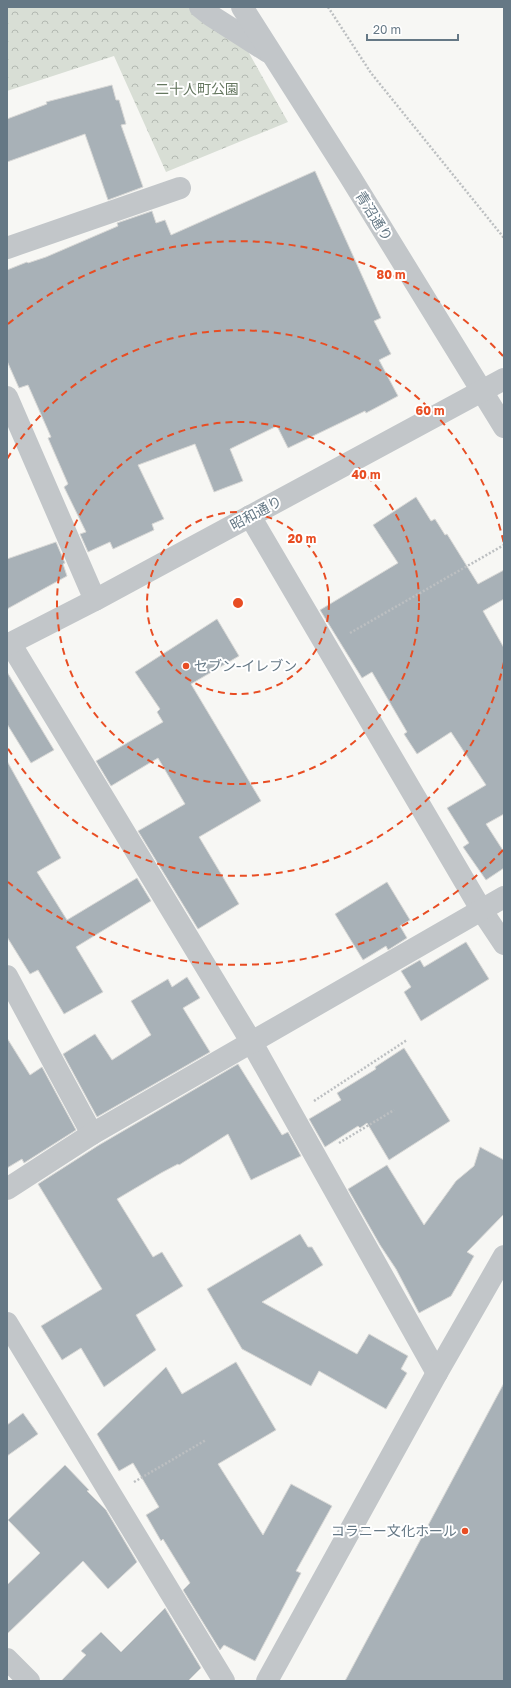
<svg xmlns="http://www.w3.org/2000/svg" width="511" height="1688" viewBox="0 0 511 1688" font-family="'Golos Text','Noto Sans JP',sans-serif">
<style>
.park{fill:url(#park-crowns)}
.building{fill:#a8b1b7;stroke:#d8d8d6}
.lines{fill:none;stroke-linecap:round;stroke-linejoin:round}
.path{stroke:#bcbfc1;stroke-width:2.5;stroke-dasharray:2 2;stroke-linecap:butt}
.minor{stroke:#c2c6c9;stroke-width:22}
.ring{fill:none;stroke:#e84d23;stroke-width:2;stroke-dasharray:7 5}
.poi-dot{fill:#e84d23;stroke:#fff;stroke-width:1.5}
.labels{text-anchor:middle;stroke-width:4;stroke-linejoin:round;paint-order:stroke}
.park-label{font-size:14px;fill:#657760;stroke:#fff}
.street-label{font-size:14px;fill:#657885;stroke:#fff}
.poi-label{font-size:14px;fill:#657885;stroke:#fff;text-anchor:start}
.centre{fill:#e84d23;stroke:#fff;stroke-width:2}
.ring-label{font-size:12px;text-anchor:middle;font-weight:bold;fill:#e84d23;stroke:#fff;stroke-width:4;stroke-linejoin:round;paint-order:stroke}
</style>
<defs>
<pattern id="park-crowns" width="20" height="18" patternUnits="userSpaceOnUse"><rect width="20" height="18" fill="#d8ded5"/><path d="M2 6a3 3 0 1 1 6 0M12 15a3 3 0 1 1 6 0" fill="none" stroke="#b3b9b2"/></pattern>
</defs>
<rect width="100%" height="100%" fill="#f7f7f4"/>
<path class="park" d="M 7,7 L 200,7 L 245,46 L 288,122 L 166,172 L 114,56 L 7,91 Z"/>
<g class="building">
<path d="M 112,85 L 116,100 L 119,100 L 126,124 L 121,125 L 143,187 L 108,200 L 85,134 L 7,162 L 7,119 L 47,104 L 46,102 Z"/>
<path d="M 315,171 L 381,318 L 374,321 L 391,354 L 379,360 L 398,396 L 366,413 L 365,411 L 288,448 L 277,426 L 230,449 L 243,481 L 214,492 L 195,444 L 138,465 L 164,519 L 152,524 L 154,530 L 113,549 L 110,542 L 88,552 L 80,534 L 86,532 L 64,487 L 68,484 L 48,438 L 51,437 L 28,385 L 19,388 L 7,361 L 7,270 L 27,262 L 28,263 L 46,257 L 118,226 L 117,223 L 152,211 L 156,223 L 165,220 L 171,235 Z"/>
<path d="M 416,497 L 431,521 L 435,519 L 445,535 L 447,534 L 478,584 L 504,570 L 504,599 L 483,611 L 504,648 L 504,814 L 486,824 L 504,852 L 504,868 L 486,880 L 463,847 L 469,843 L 447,808 L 486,785 L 451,732 L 417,754 L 404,734 L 407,732 L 372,672 L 362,678 L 320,610 L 398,563 L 373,525 Z"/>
<path d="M 56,542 L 65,563 L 63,564 L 67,576 L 7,609 L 7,559 Z"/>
<path d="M 217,619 L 239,656 L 191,684 L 261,801 L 199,837 L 239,904 L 198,929 L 138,831 L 185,804 L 158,758 L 111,786 L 96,761 L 163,722 L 157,712 L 160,709 L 135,672 Z"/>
<path d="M 7,672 L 54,750 L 31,763 L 7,724 Z"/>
<path d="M 7,761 L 61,858 L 37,872 L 67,920 L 137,878 L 151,901 L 76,947 L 103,992 L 64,1014 L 38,970 L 30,974 L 7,937 Z"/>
<path d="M 387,882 L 410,920 L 400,926 L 407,938 L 388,950 L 386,946 L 363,960 L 335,914 Z"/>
<path d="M 466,942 L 489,979 L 421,1021 L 404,992 L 411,987 L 401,971 L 420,960 L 424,967 Z"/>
<path d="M 187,977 L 200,998 L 183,1008 L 210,1052 L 97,1117 L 63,1054 L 95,1034 L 112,1060 L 151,1035 L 131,1001 L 168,979 L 172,987 Z"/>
<path d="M 7,1038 L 30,1075 L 42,1067 L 76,1130 L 24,1163 L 22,1159 L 7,1168 Z"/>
<path d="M 404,1048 L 450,1121 L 389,1160 L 367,1123 L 360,1128 L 358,1126 L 325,1147 L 309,1119 L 341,1100 L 337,1093 L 376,1069 L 375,1067 Z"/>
<path d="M 238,1064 L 282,1135 L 288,1132 L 301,1156 L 251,1180 L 228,1134 L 179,1165 L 178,1164 L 161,1173 L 117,1199 L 153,1257 L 162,1252 L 183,1286 L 136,1315 L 156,1350 L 104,1387 L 81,1348 L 62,1360 L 41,1326 L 102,1289 L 38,1184 L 99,1145 Z"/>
<path d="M 480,1147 L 504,1160 L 504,1214 L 467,1252 L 474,1256 L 451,1296 L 419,1313 L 396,1269 L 380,1245 L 348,1189 L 387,1165 L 424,1225 L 456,1181 L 474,1166 Z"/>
<path d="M 300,1234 L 308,1247 L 312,1247 L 323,1265 L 262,1302 L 357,1354 L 369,1334 L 408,1356 L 401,1369 L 407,1373 L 386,1409 L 319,1371 L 311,1386 L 242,1349 L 207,1289 Z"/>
<path d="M 236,1362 L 276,1430 L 218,1464 L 263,1535 L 291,1484 L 332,1506 L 296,1571 L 301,1573 L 255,1661 L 224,1645 L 220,1650 L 183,1590 L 190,1583 L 163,1539 L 161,1541 L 146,1515 L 159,1507 L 133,1463 L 119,1471 L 97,1434 L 166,1367 L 182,1394 Z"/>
<path d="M 504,1383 L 504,1681 L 345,1681 Z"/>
<path d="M 23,1413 L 38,1434 L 7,1456 L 7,1425 Z"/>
<path d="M 65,1465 L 89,1490 L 87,1491 L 106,1510 L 137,1562 L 108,1589 L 83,1561 L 7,1634 L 7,1585 L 40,1553 L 8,1520 Z"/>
<path d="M 165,1608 L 201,1668 L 188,1681 L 61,1681 L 86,1655 L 81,1651 L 101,1632 L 121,1652 Z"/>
</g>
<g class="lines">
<g class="path">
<path d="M 328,7 L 371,73 L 504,238"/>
<path d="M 350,633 L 504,545"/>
<path d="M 314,1101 L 407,1040"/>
<path d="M 339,1143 L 394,1110"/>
<path d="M 134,1482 L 206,1440"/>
</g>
<g class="minor">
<path d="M 200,7 L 210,15 L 268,52"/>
<path d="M 242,7 L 349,175 L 504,427"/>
<path d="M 7,248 L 180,188"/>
<path d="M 7,397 L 95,600"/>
<path d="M 250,516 L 482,911 L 504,944"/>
<path d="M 10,643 L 252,1043 L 437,1373"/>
<path d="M 7,645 L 95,600 L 504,379"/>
<path d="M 7,976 L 92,1134"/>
<path d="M 7,1189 L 92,1134 L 504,897"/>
<path d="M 7,1323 L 224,1681"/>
<path d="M 7,1659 L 29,1681"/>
<path d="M 267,1681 L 437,1373 L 504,1256"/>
</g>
</g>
<g class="ring">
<circle cx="238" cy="603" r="91"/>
<circle cx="238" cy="603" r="181"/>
<path d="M504 662A272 272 0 0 1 7 747M7 459A272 272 0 0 1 504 544"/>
<path d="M503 850A362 362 0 0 1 8 882M8 324A362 362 0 0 1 503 356"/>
</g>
<g class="poi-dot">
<circle cx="186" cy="666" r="4"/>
<circle cx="465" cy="1531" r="4"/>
</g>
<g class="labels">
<g class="park-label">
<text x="197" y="94">二十人町公園</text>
</g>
<g class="street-label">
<text transform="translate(374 216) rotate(58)" y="5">青沼通り</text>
<text transform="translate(256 513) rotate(-28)" y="5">昭和通り</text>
</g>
<g class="poi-label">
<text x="194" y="671">セブン-イレブン</text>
<text x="457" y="1536" text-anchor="end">コラニー文化ホール</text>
</g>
</g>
<circle cx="238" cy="603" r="6" class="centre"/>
<g class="ring-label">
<text x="391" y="279">80 m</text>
<text x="430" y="415">60 m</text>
<text x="366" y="479">40 m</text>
<text x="302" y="543">20 m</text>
</g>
<rect width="511" height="1688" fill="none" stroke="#657885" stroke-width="16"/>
<path d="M367 34v6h91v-6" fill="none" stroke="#657885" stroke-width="2"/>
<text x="373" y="34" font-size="12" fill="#657885" stroke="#ffffff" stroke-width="3" paint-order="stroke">20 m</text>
</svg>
